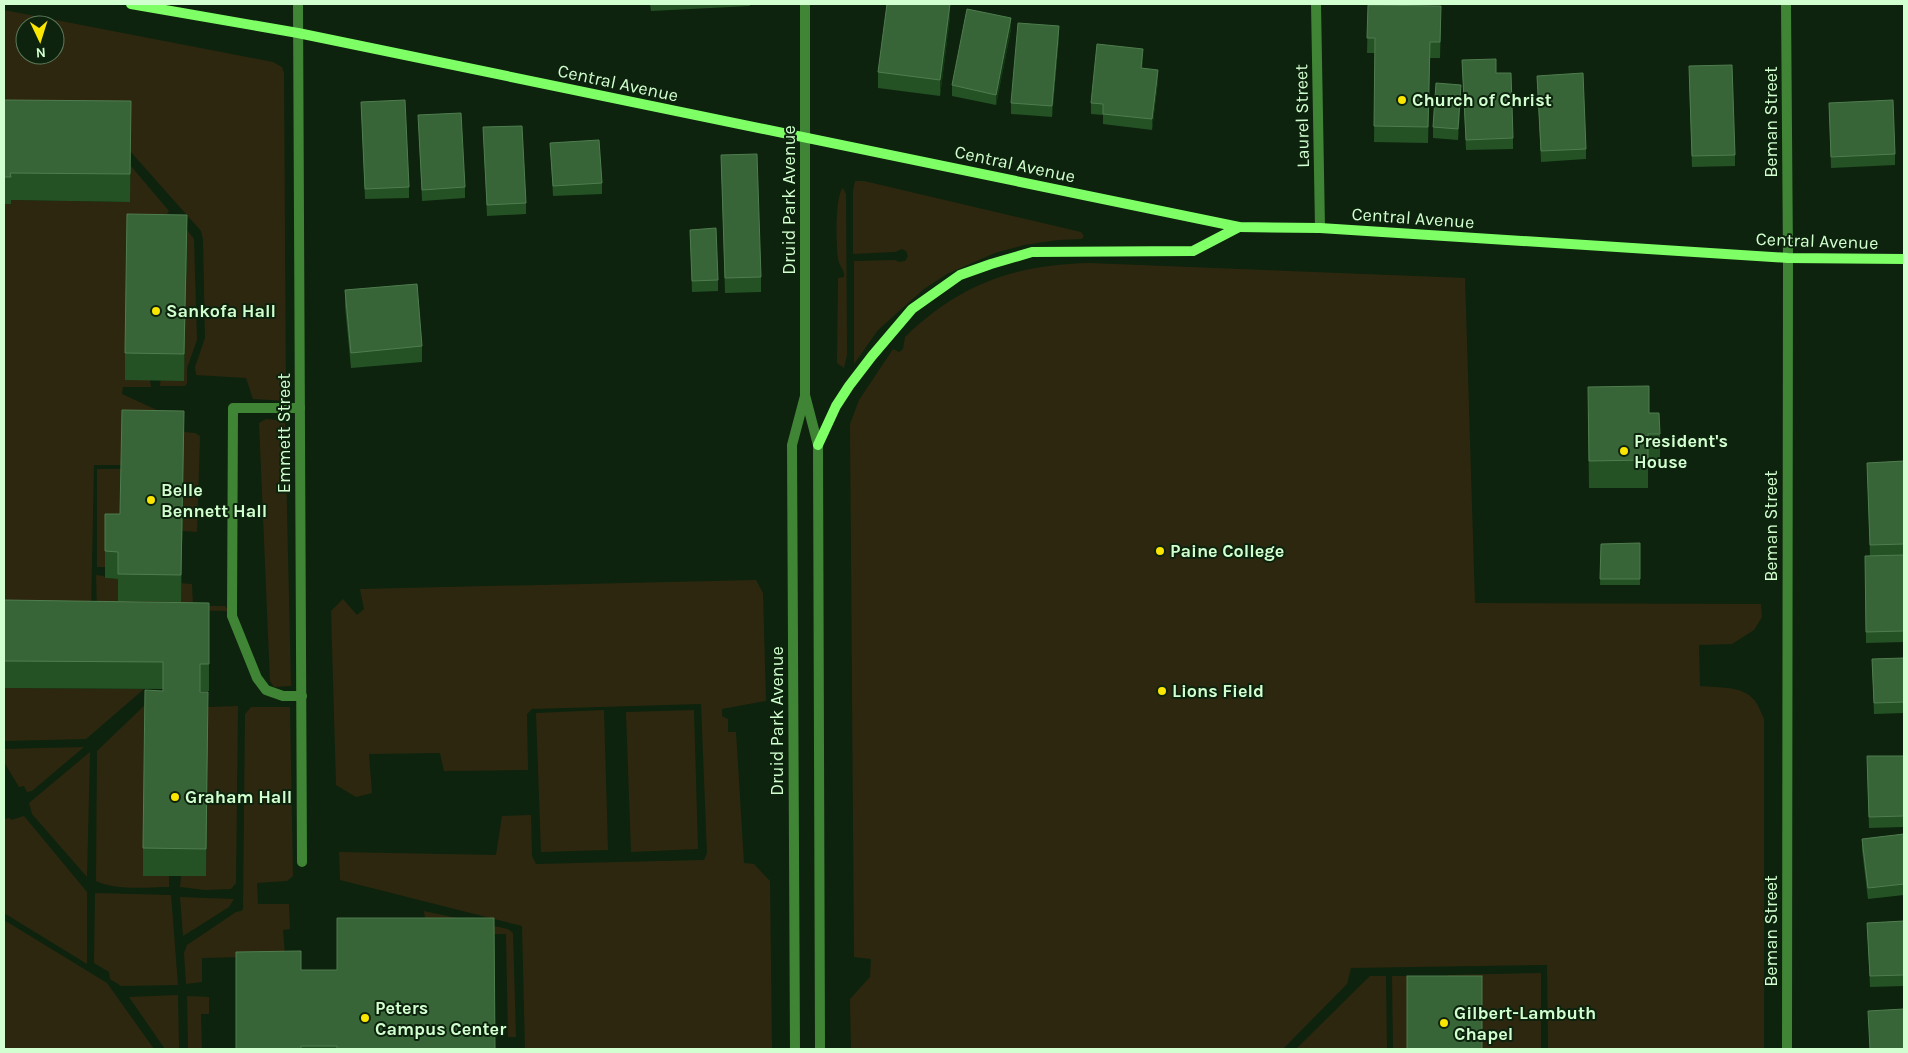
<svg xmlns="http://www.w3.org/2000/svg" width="1908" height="1053" viewBox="0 0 1908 1053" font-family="Karla,sans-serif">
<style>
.green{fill:#2e270f;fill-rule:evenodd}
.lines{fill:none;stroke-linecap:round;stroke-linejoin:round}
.service{stroke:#408535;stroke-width:10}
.minor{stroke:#408535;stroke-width:10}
.tertiary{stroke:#408535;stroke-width:10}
.secondary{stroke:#7eff66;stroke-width:10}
.wall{fill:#245225}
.shaded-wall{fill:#133714}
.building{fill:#376537;stroke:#4f7d4f}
.poi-dot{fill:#fae600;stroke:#0d230d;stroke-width:2}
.labels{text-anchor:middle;stroke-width:4;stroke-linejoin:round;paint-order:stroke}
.street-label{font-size:18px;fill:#d2ffcf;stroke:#0d230d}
.poi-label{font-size:18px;font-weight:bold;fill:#d2ffcf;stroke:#0d230d;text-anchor:start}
</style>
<rect width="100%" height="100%" fill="#0d230d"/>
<g class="green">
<path d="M 4,10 L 273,62 L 282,67 L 284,73 L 286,401 L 253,399 L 246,378 L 196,375 L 195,367 L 205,338 L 203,239 L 201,231 L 130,151 L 4,127 ZM 25,25 L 55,25 L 55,55 L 25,55 Z"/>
<path d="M 130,165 L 169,211 L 152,235 L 125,380 L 150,380 L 151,387 L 123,387 L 122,394 L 183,422 L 184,432 L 195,433 L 200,436 L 197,532 L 182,531 L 121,465 L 94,465 L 91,610 L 4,608 L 4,204 L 10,204 L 10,200 L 129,202 Z"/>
<path d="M 855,181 L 864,181 L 1081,232 L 1084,236 L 1082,239 L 1058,240 L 1024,245 L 995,253 L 947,274 L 924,289 L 878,330 L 854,364 L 854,261 L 895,260 L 899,262 L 905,261 L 908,256 L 906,251 L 902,249 L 895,252 L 853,254 L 853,191 Z"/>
<path d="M 843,188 L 846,194 L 847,355 L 844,368 L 837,363 L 838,278 L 844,277 C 845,270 839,266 838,259 C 836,246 835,195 843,188 Z"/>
<path d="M 175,215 L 194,239 L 197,340 L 187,368 L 187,383 L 185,386 L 160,386 Z"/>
<path d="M 1089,263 L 1465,278 L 1475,603 L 1761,604 L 1762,617 L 1754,630 L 1732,644 L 1699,645 L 1700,686 C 1718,688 1743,685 1755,701 C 1759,706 1761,713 1764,719 L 1764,1049 L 1548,1049 L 1547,965 L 1351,968 L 1347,984 L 1283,1049 L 851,1049 L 850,999 L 870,977 L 871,959 L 854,957 L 850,424 L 859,400 L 893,349 L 899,352 L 903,349 L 905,337 C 960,284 1014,265 1089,263 Z"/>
<path d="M 266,419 L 276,420 L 280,423 L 285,423 L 291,686 L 274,687 L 270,681 L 259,423 Z"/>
<path d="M 97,469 L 121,469 L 120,542 L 105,567 L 97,567 Z"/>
<path d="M 96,575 L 104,576 L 105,578 L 192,584 L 193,606 L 225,606 L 229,611 L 97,609 Z"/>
<path d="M 756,580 L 763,593 L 766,701 L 722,709 L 722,716 L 728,719 L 728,732 L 736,732 L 744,863 L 754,864 L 770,881 L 772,1049 L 525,1049 L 522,926 L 340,880 L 339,852 L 496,855 L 502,816 L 531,815 L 532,856 L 536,864 L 704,860 L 707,853 L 701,704 L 532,709 L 527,714 L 528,770 L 444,771 L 440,753 L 369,754 L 372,793 L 356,797 L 336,785 L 331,611 L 343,599 L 357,615 L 364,609 L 360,589 Z"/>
<path d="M 4,688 L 144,689 L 86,739 L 4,741 Z"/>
<path d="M 145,705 L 143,875 L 169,876 L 169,887 C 145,887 118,891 96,881 L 97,751 Z"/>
<path d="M 238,706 L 236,883 L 231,889 L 205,890 L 180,887 L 181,876 L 206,876 L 208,707 Z"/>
<path d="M 251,707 L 290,707 L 293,876 L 287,881 L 257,883 L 258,904 L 289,904 L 290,929 L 283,930 L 285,956 L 202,958 L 202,982 L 186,984 L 184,953 L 187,945 L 236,912 L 241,911 L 243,909 L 245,714 Z"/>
<path d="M 604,710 L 608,850 L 541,852 L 536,713 Z"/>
<path d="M 694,710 L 698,849 L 631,852 L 626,712 Z"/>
<path d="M 84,747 L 32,791 L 27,792 L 24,786 L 19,787 L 4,762 L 4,749 Z"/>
<path d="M 90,752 L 87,877 L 32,814 L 29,803 Z"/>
<path d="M 24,816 L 87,892 L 87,964 L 4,913 L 4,819 L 10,818 L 11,820 Z"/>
<path d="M 95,893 L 171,895 L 178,985 L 121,986 L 110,979 L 109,972 L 94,963 Z"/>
<path d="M 180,897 L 234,899 L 229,907 L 183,936 Z"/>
<path d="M 424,911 L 508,929 L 513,933 L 516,1037 L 508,1037 L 506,934 L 427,934 Z"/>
<path d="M 4,920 L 107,983 L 154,1049 L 4,1049 Z"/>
<path d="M 1541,973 L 1541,1049 L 1482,1049 L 1450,997 L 1448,975 Z"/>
<path d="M 1370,976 L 1386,976 L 1387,1049 L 1296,1049 Z"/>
<path d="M 1392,976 L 1428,976 L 1429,997 L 1407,997 L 1407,1049 L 1393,1049 Z"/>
<path d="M 178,995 L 179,1049 L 165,1049 L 129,997 Z"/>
<path d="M 187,996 L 209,997 L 209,1014 L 201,1014 L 202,1049 L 188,1049 Z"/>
</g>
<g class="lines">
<path class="service" d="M 300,408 L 233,408 L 232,616 L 257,678 L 266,690 L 283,696 L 302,696"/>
<g class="minor">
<path d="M 298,4 L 302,862"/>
<path d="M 1316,4 L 1320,228"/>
<path d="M 1786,4 L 1788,258 L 1787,1049"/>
</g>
<g class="tertiary">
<path d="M 805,4 L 805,395 L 818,445 L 820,1049"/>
<path d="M 795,1049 L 792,445 L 805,396"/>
</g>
<g class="secondary">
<path d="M 131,4 L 298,33 L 1239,227 L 1320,228 L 1788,258 L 1904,259"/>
<path d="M 818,445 L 836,406 L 849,386 L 872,356 L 912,309 L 960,275 L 991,264 L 1032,252 L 1193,251 L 1239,227"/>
</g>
</g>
<g class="wall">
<path d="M 650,4 L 750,4 L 750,6 L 651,11 Z"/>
<path d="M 1368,5 L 1441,22 L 1440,58 L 1430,58 L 1428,143 L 1374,142 L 1375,53 L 1367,53 Z"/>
<path d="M 950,17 L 940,96 L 878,88 L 878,72 Z"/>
<path d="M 1011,29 L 996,105 L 952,96 L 952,85 Z"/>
<path d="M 1059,37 L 1052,117 L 1011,114 L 1011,103 Z"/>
<path d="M 1143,60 L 1142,68 L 1158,81 L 1152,130 L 1103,124 L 1103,115 L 1091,114 L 1091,103 Z"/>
<path d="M 1462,60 L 1496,73 L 1513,138 L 1513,149 L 1466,150 Z"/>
<path d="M 1537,76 L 1586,149 L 1586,159 L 1541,162 Z"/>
<path d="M 1689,77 L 1735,155 L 1735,166 L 1692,167 Z"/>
<path d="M 1461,96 L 1458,140 L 1433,138 L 1433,127 Z"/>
<path d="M 4,100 L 131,129 L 130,202 L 11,200 L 11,204 L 4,204 Z"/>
<path d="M 361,102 L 409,187 L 409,198 L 365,199 Z"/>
<path d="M 1829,103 L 1895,154 L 1895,165 L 1831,168 Z"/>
<path d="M 418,115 L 465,187 L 465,198 L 422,201 Z"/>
<path d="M 483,127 L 526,203 L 526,214 L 487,216 Z"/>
<path d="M 550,143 L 602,183 L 602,194 L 553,196 Z"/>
<path d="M 721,155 L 761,277 L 761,292 L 725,293 Z"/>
<path d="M 690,230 L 718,280 L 718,291 L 692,292 Z"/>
<path d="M 187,242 L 184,381 L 125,380 L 125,353 Z"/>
<path d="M 345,290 L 422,346 L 422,362 L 351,368 L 345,306 Z"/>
<path d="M 1649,413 L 1660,434 L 1660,461 L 1648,462 L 1648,488 L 1589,488 L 1588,414 Z"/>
<path d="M 184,438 L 181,602 L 118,601 L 118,579 L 105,578 L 105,551 L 120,514 Z"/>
<path d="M 1904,461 L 1904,555 L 1870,556 L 1867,463 Z"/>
<path d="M 1640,543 L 1640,585 L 1600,585 L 1601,544 Z"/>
<path d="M 1904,555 L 1904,642 L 1866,643 L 1865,556 Z"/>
<path d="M 4,600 L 209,603 L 209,691 L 200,691 L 208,719 L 206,876 L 143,876 L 143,848 L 163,689 L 4,688 Z"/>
<path d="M 1904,658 L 1904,713 L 1874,714 L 1872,659 Z"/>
<path d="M 1904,756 L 1904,827 L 1869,828 L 1867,767 Z"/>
<path d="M 1904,834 L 1904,895 L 1868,899 L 1862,850 L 1862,839 Z"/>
<path d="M 1904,921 L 1904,986 L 1870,987 L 1867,923 Z"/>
<path d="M 301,970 L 495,1049 L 236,1049 Z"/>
</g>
<g class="shaded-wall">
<path d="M 950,4 L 950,17 L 940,96 L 940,80 Z"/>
<path d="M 1011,18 L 1011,29 L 996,105 L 996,95 Z"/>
<path d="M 1059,26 L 1059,37 L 1052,117 L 1052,106 Z"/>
<path d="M 1143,49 L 1143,60 L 1141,79 L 1141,68 Z"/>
<path d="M 1158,70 L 1158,81 L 1152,130 L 1152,119 Z"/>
<path d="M 1461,85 L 1461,96 L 1458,140 L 1458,129 Z"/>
<path d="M 131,101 L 131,129 L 130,202 L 130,174 Z"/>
<path d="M 187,215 L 187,242 L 184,381 L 184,354 Z"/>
<path d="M 184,411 L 184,438 L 181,602 L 181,575 Z"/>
</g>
<g class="building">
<path d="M 887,4 L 950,4 L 940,80 L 878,72 Z"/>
<path d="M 1368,5 L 1441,6 L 1440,42 L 1430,42 L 1428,127 L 1374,126 L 1375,38 L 1367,38 Z"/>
<path d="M 967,9 L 1011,18 L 996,95 L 952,85 Z"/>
<path d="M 1018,23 L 1059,26 L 1052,106 L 1011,103 Z"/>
<path d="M 1097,44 L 1143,49 L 1141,68 L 1158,70 L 1152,119 L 1103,114 L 1103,104 L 1091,103 Z"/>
<path d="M 1496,59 L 1496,73 L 1511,73 L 1513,138 L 1466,140 L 1462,60 Z"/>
<path d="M 1732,65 L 1735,155 L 1692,156 L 1689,66 Z"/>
<path d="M 1583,73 L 1586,149 L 1541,151 L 1537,76 Z"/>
<path d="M 1436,83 L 1461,85 L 1458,129 L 1433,127 Z"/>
<path d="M 4,100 L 131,101 L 130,174 L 10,173 L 11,177 L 4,177 Z"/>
<path d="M 405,100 L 409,187 L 365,189 L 361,102 Z"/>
<path d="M 1893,100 L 1895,154 L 1831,157 L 1829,103 Z"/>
<path d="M 461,113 L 465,187 L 422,190 L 418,115 Z"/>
<path d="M 522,126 L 526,203 L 487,205 L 483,127 Z"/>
<path d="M 599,140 L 602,183 L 553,186 L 550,143 Z"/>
<path d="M 757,154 L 761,277 L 725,278 L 721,155 Z"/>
<path d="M 127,214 L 187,215 L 184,354 L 125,353 Z"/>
<path d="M 716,228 L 718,280 L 692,281 L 690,230 Z"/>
<path d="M 417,284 L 422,346 L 351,353 L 345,290 Z"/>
<path d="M 1649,386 L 1649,413 L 1659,413 L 1660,434 L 1648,434 L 1648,460 L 1589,461 L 1588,387 Z"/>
<path d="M 122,410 L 184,411 L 181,575 L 118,574 L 118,552 L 105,551 L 105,514 L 120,514 Z"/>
<path d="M 1904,461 L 1904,544 L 1870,545 L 1867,463 Z"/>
<path d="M 1640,543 L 1640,579 L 1600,579 L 1601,544 Z"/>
<path d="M 1904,555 L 1904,631 L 1866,632 L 1865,556 Z"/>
<path d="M 4,600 L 209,603 L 209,664 L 200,664 L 200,692 L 208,692 L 206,849 L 143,848 L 145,690 L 163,691 L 163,662 L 4,661 Z"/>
<path d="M 1904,658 L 1904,702 L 1874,703 L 1872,659 Z"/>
<path d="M 1867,756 L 1904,756 L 1904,816 L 1869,817 Z"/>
<path d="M 1904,834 L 1904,884 L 1868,888 L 1862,839 Z"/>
<path d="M 337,918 L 494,918 L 495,1049 L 337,1049 L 337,1046 L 301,1046 L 301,1049 L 236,1049 L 236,952 L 301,951 L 301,970 L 337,970 Z"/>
<path d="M 1904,921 L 1904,975 L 1870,976 L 1867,923 Z"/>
<rect x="1407" y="976" width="75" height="73"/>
<path d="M 1904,1009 L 1904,1049 L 1870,1049 L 1868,1011 Z"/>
</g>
<g class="poi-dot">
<circle cx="1402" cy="100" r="5"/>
<circle cx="156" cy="311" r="5"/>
<circle cx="1624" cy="451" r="5"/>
<circle cx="151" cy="500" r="5"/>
<circle cx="1160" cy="551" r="5"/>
<circle cx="1162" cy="691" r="5"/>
<circle cx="175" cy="797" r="5"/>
<circle cx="365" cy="1018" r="5"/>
<circle cx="1444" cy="1023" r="5"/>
</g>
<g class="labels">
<g class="street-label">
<text transform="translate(618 83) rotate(12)" y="6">Central Avenue</text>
<text transform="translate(1302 116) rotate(-91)" y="6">Laurel Street</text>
<text transform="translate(1771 122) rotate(-90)" y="6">Beman Street</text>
<text transform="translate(1015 164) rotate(12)" y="6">Central Avenue</text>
<text transform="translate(789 200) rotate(-90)" y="6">Druid Park Avenue</text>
<text transform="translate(1413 218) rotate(4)" y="6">Central Avenue</text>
<text transform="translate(1817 241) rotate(2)" y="6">Central Avenue</text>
<text transform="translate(284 433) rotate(-90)" y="6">Emmett Street</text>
<text transform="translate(1771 526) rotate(-90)" y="6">Beman Street</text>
<text transform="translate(777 721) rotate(-90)" y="6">Druid Park Avenue</text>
<text transform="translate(1771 931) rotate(-90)" y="6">Beman Street</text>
</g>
<g class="poi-label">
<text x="1412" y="106">Church of Christ</text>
<text x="166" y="317">Sankofa Hall</text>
<text x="1634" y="447">President's<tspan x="1634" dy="21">House</tspan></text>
<text x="161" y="496">Belle<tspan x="161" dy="21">Bennett Hall</tspan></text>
<text x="1170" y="557">Paine College</text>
<text x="1172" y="697">Lions Field</text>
<text x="185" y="803">Graham Hall</text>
<text x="375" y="1014">Peters<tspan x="375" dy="21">Campus Center</tspan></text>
<text x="1454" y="1019">Gilbert-Lambuth<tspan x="1454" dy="21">Chapel</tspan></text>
</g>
</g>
<rect width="1908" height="1053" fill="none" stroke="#d2ffcf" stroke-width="10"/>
<g transform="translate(40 40) rotate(176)"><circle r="24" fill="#0d230d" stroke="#5c7b5b"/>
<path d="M0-4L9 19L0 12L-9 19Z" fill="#fae600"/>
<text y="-8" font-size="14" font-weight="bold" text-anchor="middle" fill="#d2ffcf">N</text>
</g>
</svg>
